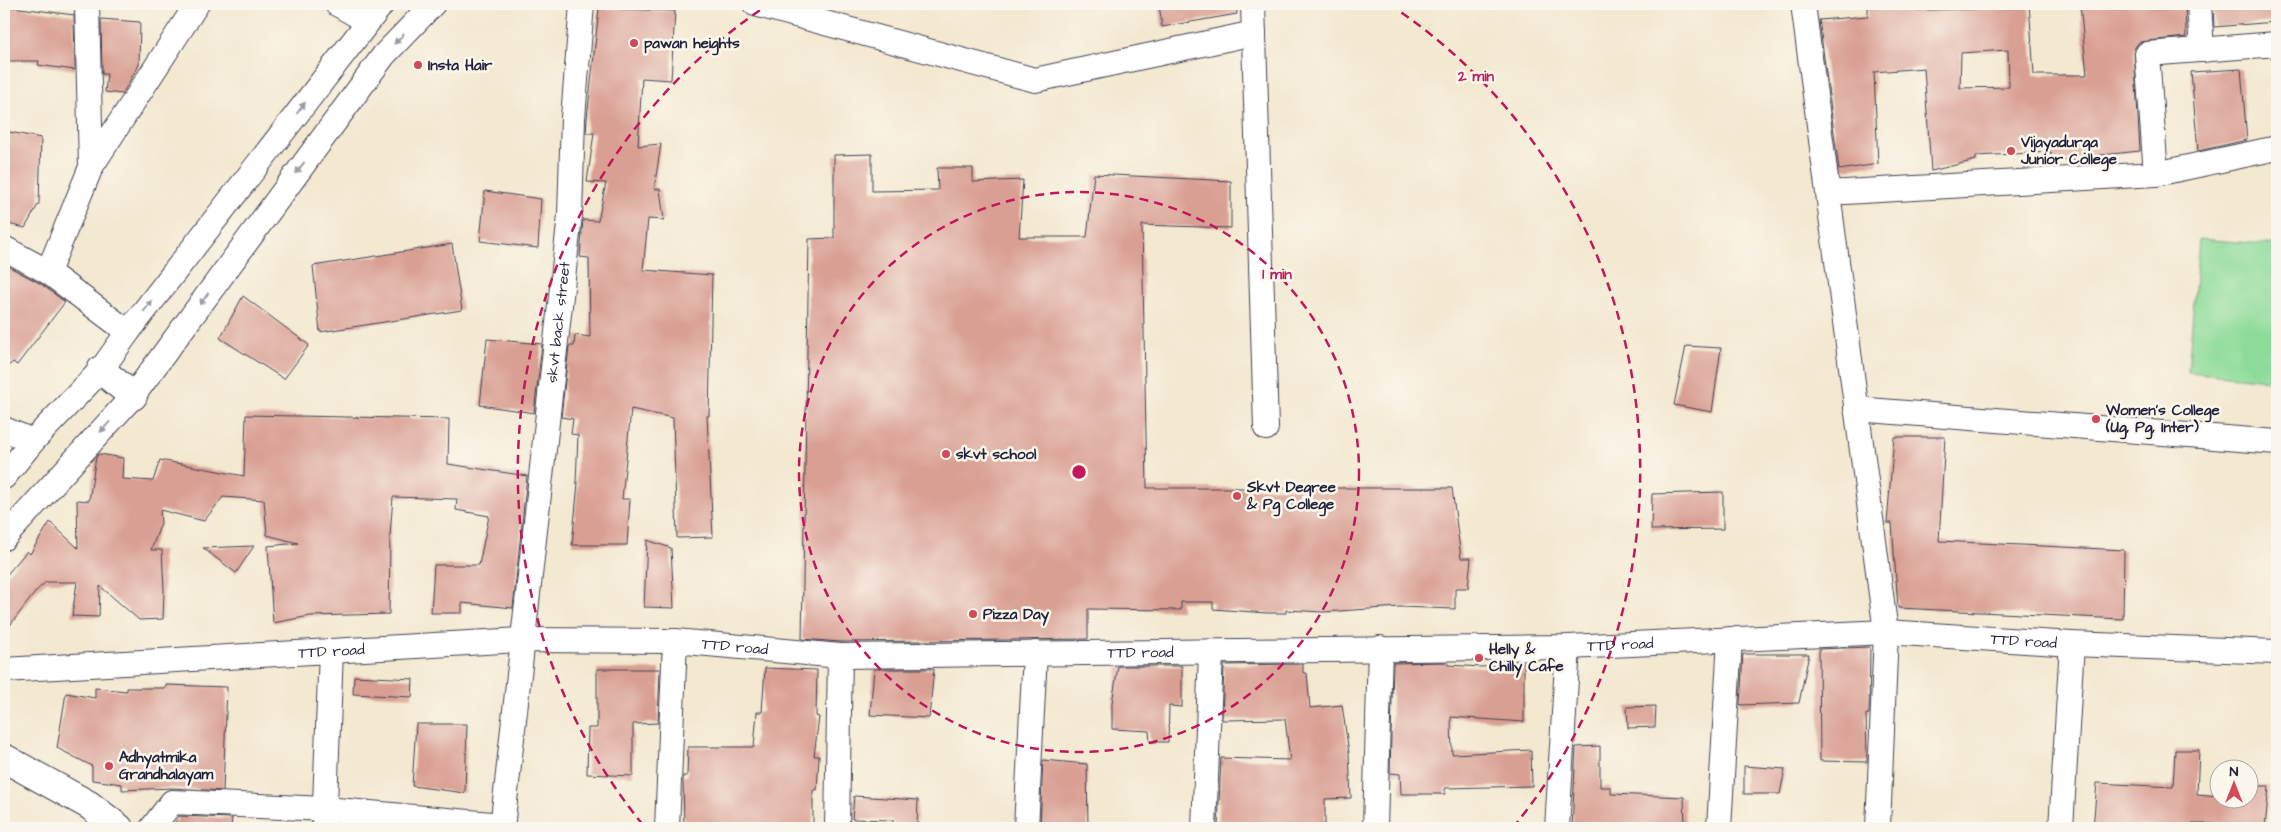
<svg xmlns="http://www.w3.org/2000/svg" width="2281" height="832" viewBox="0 0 2281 832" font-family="'Architects Daughter',sans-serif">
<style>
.green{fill:#8ddb99;stroke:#587e6a}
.building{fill:#d99f93;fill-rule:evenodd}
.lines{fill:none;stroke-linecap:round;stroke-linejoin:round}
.minor-casing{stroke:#414051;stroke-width:26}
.major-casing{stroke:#414051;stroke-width:30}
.minor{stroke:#fff;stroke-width:24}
.major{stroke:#fff;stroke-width:28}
.oneway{fill:#9c9ca7}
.ring{fill:none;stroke:#c2185b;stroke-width:2.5;stroke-dasharray:9 6}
.poi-dot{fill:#d1495b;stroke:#fbf7ec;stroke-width:2}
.labels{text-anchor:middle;stroke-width:5;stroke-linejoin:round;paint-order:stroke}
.poi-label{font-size:15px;font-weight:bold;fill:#22223b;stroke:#fbf7ec;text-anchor:start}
.street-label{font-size:15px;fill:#22223b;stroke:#fbf7ec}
.centre{fill:#c2185b;stroke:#fbf7ec;stroke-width:2.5}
.ring-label{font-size:15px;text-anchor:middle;font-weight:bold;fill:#c2185b;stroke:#fbf7ec;stroke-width:5;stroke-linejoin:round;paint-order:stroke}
</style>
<rect width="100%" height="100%" fill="#fbf7ec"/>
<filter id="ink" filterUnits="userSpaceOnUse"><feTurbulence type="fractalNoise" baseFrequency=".02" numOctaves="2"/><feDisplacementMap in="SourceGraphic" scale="10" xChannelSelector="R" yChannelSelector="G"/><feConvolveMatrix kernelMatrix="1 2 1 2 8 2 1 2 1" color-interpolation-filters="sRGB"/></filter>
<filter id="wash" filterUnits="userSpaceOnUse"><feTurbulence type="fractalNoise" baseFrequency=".0096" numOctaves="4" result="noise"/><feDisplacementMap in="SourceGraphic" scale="20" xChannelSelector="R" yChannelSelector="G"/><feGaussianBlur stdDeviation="1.12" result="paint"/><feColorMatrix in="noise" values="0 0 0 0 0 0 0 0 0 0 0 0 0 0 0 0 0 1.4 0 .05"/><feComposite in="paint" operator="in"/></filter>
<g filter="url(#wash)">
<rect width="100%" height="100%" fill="#f3e8d0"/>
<path class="green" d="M 2199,239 L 2277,245 L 2277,381 L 2188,372 Z"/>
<g id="blocks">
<g class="building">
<path d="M 1159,4 L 1236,4 L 1237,14 L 1162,27 Z"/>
<path d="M 1916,4 L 1917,10 L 1985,9 L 1985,4 L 2029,4 L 2034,75 L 2087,75 L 2080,4 L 2185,4 L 2186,37 L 2139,42 L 2134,49 L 2140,151 L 2092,156 L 2092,159 L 2051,160 L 2051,152 L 1976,156 L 1976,160 L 1931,171 L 1924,68 L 1874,72 L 1878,164 L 1839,170 L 1819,20 L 1868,16 L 1868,7 ZM 2008,50 L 2009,87 L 1960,88 L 1961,53 Z"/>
<path d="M 2213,4 L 2274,4 L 2275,22 L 2214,27 Z"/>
<path d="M 4,6 L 74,15 L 75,70 L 38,65 L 39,61 L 4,61 Z"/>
<path d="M 599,8 L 675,11 L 671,80 L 642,78 L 638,146 L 661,144 L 654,189 L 660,189 L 664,220 L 648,219 L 643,270 L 712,275 L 709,416 L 707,416 L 713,537 L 677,538 L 673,418 L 631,409 L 622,499 L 630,499 L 627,545 L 572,545 L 578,483 L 576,483 L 578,435 L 571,434 L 573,419 L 561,417 L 569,346 L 574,346 L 575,335 L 590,337 L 589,258 L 580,257 L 583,220 L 598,221 L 606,183 L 587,182 L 594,133 L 586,133 L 587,119 Z"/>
<path d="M 101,19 L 140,22 L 139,65 L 122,94 L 105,92 L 107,74 L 102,74 Z"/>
<path d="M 2241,69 L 2247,140 L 2198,151 L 2191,72 Z"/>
<path d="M 4,131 L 41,138 L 39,203 L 25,228 L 4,223 Z"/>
<path d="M 872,154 L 872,191 L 938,190 L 937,168 L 973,168 L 973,182 L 1023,180 L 1019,237 L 1087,237 L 1094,174 L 1231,181 L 1231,228 L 1142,225 L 1147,488 L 1452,488 L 1461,558 L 1471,558 L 1468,588 L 1455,588 L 1455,609 L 1400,607 L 1323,612 L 1286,610 L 1286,613 L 1267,613 L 1213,609 L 1213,602 L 1181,602 L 1181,610 L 1088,609 L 1088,639 L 841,642 L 802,639 L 809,239 L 834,238 L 834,155 Z"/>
<path d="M 485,191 L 541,199 L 538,248 L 480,241 Z"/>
<path d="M 452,244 L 462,310 L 320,332 L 313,266 Z"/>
<path d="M 4,264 L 41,284 L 65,302 L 17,365 L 13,362 L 4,369 Z"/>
<path d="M 243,296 L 309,345 L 284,379 L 220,338 Z"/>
<path d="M 487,339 L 542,344 L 534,413 L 480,405 Z"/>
<path d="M 1686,346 L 1721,348 L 1712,412 L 1674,405 Z"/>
<path d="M 246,415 L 449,419 L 448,464 L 527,476 L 513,608 L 462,603 L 462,613 L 431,613 L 434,565 L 479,565 L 489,516 L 456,510 L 457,499 L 393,497 L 390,536 L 389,614 L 310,616 L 273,623 L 268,546 L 298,543 L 267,535 L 264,500 L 223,497 L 204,521 L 160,510 L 161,523 L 151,550 L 162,550 L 164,590 L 163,619 L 139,620 L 100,586 L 99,617 L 72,616 L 77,582 L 46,582 L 37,590 L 4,633 L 4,578 L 27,551 L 30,554 L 50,522 L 78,548 L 77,500 L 89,501 L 96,457 L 99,454 L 123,458 L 122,479 L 153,481 L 160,460 L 244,476 Z"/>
<path d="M 1894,437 L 1945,437 L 1939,541 L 2124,550 L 2123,619 L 1898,608 L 1892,523 L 1887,523 Z"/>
<path d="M 1723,492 L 1723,529 L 1651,530 L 1652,494 Z"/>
<path d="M 647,540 L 671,548 L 674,608 L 644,607 Z"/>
<path d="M 254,546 L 236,573 L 203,548 Z"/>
<path d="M 1870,647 L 1869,714 L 1866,714 L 1867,762 L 1820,761 L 1819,649 Z"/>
<path d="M 1743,654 L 1809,654 L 1799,703 L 1740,705 Z"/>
<path d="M 1448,662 L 1448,665 L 1482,667 L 1524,662 L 1524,722 L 1451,717 L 1452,754 L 1531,750 L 1532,786 L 1445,788 L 1445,794 L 1401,794 L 1400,774 L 1390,773 L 1393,663 Z"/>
<path d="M 1303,664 L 1303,673 L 1307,673 L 1310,708 L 1342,705 L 1349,753 L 1351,798 L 1325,799 L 1325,828 L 1218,828 L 1221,758 L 1290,760 L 1285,719 L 1222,720 L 1224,665 Z"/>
<path d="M 1118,666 L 1182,666 L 1182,707 L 1169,706 L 1168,742 L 1150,742 L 1149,731 L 1112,729 L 1112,703 Z"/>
<path d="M 765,668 L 817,670 L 816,716 L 819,717 L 814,756 L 819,756 L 817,790 L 813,790 L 813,828 L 684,828 L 683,776 L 687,776 L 688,747 L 754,747 L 757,712 L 762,712 Z"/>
<path d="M 597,669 L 660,669 L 658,723 L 633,724 L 633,776 L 587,774 L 588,728 L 597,728 Z"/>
<path d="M 874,669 L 934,669 L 929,718 L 870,715 Z"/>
<path d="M 354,676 L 413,679 L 412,697 L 353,694 Z"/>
<path d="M 166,685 L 227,687 L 223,791 L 173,788 L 122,790 L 122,784 L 92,780 L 92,766 L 57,748 L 66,693 L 95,698 L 95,688 L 127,691 L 127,688 L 166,688 Z"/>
<path d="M 1656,706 L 1655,727 L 1628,728 L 1627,707 Z"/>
<path d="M 416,724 L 467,724 L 465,793 L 412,786 Z"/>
<path d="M 1600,746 L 1600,787 L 1611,787 L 1611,794 L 1684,797 L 1685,828 L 1572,828 L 1576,747 Z"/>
<path d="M 2175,750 L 2199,750 L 2197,794 L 2218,796 L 2218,800 L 2248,800 L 2248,786 L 2269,786 L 2265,828 L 2227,828 L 2227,824 L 2191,824 L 2191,828 L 2093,828 L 2097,783 L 2173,787 Z"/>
<path d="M 1043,760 L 1087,764 L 1088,828 L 1040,828 Z"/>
<path d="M 1744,766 L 1785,769 L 1780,794 L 1744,794 Z"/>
<path d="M 854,796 L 918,800 L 917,824 L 893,824 L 893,820 L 852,819 Z"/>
<path d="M 179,816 L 232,818 L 231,828 L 172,828 Z"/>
</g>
</g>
</g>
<g filter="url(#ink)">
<use href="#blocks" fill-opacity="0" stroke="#414051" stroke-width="1"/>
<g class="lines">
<g class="minor-casing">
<g id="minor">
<path d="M 87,4 L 91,167 L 48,272 L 128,332"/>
<path d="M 337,4 L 367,21"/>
<path d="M 755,4 L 1035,80 L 1254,33"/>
<path d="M 1253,4 L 1266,428"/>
<path d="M 1803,4 L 1886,632 L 1878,828"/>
<path d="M 2199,4 L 2202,50"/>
<path d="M 91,167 L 197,4"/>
<path d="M 2156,174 L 2147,54 L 2277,44"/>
<path d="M 1828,193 L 2156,174 L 2277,148"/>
<path d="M 4,248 L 48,272"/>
<path d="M 1856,409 L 2277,442"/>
<path d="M 4,429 L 33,441"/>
<path d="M 4,477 L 33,441 L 101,370 L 128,332 L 382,4"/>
<path d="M 4,538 L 133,396 L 384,55 L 433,4"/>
<path id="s1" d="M 4,670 L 521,640 L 675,641 L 840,656 L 1568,647 L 1886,632 L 2072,644 L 2277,652"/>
<path d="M 152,828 L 172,802 L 326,809 L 502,825"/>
<path d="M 324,828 L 331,651"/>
<path id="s2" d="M 502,828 L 570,215 L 573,118 L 582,4"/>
<path d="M 667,828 L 675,641"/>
<path d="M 837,828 L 840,656"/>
<path d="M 1026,828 L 1035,653"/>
<path d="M 1204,828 L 1211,653"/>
<path d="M 1375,828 L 1380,648"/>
<path d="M 1557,828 L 1568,647"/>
<path d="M 1719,828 L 1730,639"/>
<path d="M 2061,828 L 2072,644"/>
</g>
</g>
<g class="major-casing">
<g id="major">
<path d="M 101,370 L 133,396"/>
<path d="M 4,758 L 89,805 L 119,828"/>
</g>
</g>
<use href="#minor" class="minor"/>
<use href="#major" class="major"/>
</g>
<defs><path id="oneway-solid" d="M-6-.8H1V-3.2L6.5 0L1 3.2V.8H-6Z" transform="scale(1.25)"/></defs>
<g class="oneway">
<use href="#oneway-solid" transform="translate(399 39) rotate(134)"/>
<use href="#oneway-solid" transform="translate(301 108) rotate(-53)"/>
<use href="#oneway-solid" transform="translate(300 168) rotate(126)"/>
<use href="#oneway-solid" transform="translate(204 299) rotate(126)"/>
<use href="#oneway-solid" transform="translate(148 306) rotate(-52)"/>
<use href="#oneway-solid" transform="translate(105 427) rotate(132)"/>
</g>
</g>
<g class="ring">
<circle cx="1079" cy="472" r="280"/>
<path d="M643 825A561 561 0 0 1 769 4M1389 4A561 561 0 0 1 1515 825"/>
</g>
<g class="poi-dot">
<circle cx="634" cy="43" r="5"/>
<circle cx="418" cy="65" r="5"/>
<circle cx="2011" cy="151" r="5"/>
<circle cx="2096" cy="419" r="5"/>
<circle cx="946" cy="454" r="5"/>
<circle cx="1237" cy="496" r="5"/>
<circle cx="973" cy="614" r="5"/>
<circle cx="1479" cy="658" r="5"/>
<circle cx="109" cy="766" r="5"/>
</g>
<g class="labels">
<g class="poi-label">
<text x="644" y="48">pawan heights</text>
<text x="428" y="70">Insta Hair</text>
<text x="2021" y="147">Vijayadurga<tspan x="2021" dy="17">Junior College</tspan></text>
<text x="2106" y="415">Women's College<tspan x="2106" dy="17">(Ug, Pg, Inter)</tspan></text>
<text x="956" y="459">skvt school</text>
<text x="1247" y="492">Skvt Degree<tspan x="1247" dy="17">&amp; Pg College</tspan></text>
<text x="983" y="619">Pizza Day</text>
<text x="1489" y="654">Helly &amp;<tspan x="1489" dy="17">Chilly Cafe</tspan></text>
<text x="119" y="762">Adhyatmika<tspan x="119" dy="17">Grandhalayam</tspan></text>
</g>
<g class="street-label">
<text dy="5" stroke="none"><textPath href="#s2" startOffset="509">skvt back street</textPath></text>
<text dy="5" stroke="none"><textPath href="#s1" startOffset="2022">TTD road</textPath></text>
<text dy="5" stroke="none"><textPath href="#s1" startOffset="1618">TTD road</textPath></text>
<text dy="5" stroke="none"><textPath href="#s1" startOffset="732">TTD road</textPath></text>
<text dy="5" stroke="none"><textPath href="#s1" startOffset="328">TTD road</textPath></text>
<text dy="5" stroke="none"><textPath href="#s1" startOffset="1138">TTD road</textPath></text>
</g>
</g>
<circle cx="1079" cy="472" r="8" class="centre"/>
<g class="ring-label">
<text x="1476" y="81">2 min</text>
<text x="1277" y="279">1 min</text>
</g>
<rect width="2281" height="832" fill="none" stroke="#fbf7ec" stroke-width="20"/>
<g transform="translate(2234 784)"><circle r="24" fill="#fbf7ec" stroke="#a4a2a5"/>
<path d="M0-4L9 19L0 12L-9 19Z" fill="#d1495b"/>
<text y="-8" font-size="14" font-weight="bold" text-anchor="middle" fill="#22223b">N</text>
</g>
</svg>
